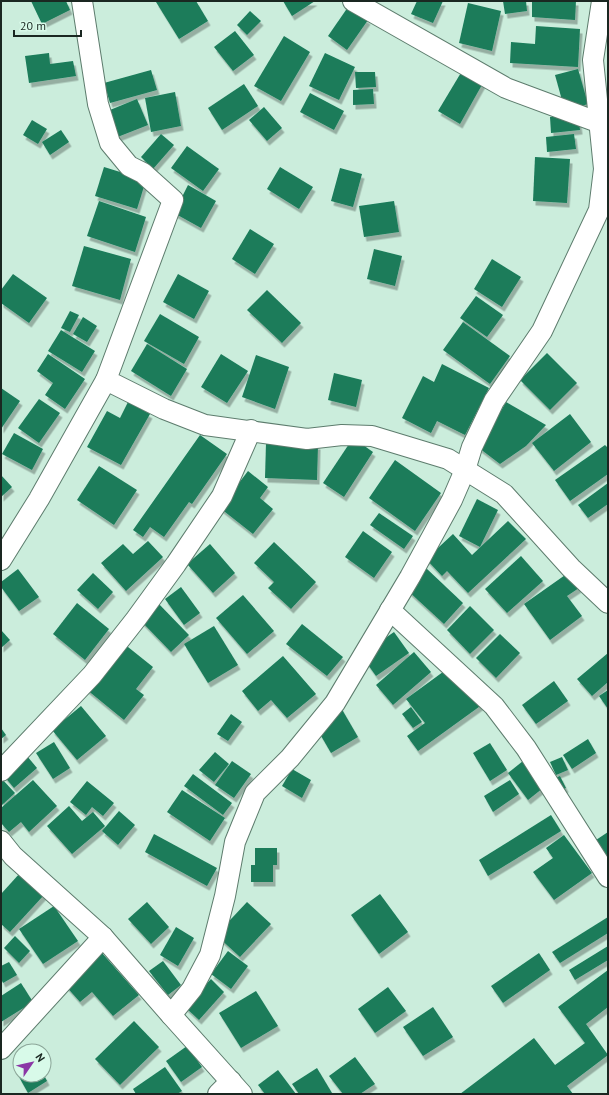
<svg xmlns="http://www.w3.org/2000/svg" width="609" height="1095" viewBox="0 0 609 1095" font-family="'PT Sans',sans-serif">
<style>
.building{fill:#1a7c5a;filter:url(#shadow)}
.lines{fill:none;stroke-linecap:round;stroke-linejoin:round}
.street-casing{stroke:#5d7c6d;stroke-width:22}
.street{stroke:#fff;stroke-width:20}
</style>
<defs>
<filter id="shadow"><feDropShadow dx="2.5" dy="4.5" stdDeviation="0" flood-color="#0004"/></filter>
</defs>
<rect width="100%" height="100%" fill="#cbeddc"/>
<g class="building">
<path d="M 31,1 L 66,1 L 70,10 L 42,24 Z"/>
<path d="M 157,1 L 196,1 L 208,21 L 179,39 L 156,2 Z"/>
<path d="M 283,1 L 315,1 L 292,16 Z"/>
<path d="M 417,1 L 443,1 L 433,23 L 411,14 Z"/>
<path d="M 503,1 L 526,1 L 527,11 L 505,14 Z"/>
<path d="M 532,1 L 576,1 L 575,20 L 532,17 Z"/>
<path d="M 468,3 L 501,11 L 492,51 L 459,43 Z"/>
<path d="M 348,7 L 368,20 L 347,50 L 328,36 Z"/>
<path d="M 250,11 L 261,21 L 247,35 L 237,25 Z"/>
<path d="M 536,26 L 580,29 L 578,67 L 510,63 L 511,42 L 535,44 Z"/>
<path d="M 235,31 L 254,55 L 233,71 L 214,47 Z"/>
<path d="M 284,36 L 310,52 L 281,101 L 254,86 Z"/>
<path d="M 49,53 L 50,64 L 73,61 L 76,76 L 29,83 L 25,56 Z"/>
<path d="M 325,53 L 355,67 L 339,100 L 309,86 Z"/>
<path d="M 578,69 L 588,104 L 565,111 L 555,75 Z"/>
<path d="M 151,70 L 157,90 L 110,103 L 104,83 Z"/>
<path d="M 462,71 L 483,83 L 460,124 L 438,111 Z"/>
<path d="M 355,72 L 375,72 L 376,87 L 356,88 Z"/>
<path d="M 244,84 L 258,106 L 222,130 L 208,108 Z"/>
<path d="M 373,89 L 374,104 L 353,105 L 353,90 Z"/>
<path d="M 175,92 L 181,126 L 151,132 L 145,98 Z"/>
<path d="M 310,93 L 344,111 L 334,130 L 300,112 Z"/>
<path d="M 137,99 L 148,125 L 115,138 L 105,112 Z"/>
<path d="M 264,107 L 282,128 L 267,141 L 249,120 Z"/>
<path d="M 578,114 L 580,130 L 551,133 L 550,117 Z"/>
<path d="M 32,120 L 47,129 L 38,144 L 23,135 Z"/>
<path d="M 61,130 L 69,142 L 50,155 L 42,142 Z"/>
<path d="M 161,134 L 174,145 L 153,169 L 141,157 Z"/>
<path d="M 574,134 L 576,149 L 547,152 L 546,137 Z"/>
<path d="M 187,146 L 219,169 L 203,191 L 171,168 Z"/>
<path d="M 535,157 L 570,159 L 567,203 L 533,201 Z"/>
<path d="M 104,167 L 146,180 L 137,209 L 95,196 Z"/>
<path d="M 280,167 L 313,187 L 299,209 L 267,189 Z"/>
<path d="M 340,168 L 362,174 L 353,207 L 331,201 Z"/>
<path d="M 188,185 L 216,201 L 201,228 L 174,213 Z"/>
<path d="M 99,201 L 146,217 L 135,252 L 87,236 Z"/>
<path d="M 394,201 L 399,232 L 364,237 L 359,206 Z"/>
<path d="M 250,229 L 274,244 L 255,274 L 232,259 Z"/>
<path d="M 84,246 L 131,259 L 120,300 L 72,286 Z"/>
<path d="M 374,249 L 402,256 L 395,286 L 367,279 Z"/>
<path d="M 492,259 L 521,277 L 502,307 L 474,289 Z"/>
<path d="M 13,274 L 47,298 L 29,323 L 1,303 L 1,290 Z"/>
<path d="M 178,274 L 209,291 L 194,319 L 163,302 Z"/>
<path d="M 267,290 L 301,323 L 282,343 L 247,310 Z"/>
<path d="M 476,296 L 503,315 L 487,337 L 460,318 Z"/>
<path d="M 70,311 L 79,315 L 70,332 L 61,328 Z"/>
<path d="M 160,314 L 199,337 L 184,364 L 144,341 Z"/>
<path d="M 83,317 L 97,326 L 87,342 L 73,334 Z"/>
<path d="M 463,322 L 510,356 L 490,384 L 443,350 Z"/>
<path d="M 61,330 L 95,351 L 82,372 L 48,351 Z"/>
<path d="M 147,344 L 187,369 L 171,396 L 131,371 Z"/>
<path d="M 547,353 L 577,383 L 550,410 L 520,380 Z"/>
<path d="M 48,354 L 85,379 L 65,409 L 45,395 L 53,383 L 37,371 Z"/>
<path d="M 221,354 L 248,371 L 227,403 L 201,387 Z"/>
<path d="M 256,355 L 289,367 L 275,409 L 242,397 Z"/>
<path d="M 442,364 L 489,388 L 465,435 L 437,421 L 431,433 L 402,418 L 423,376 L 434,382 Z"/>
<path d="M 334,373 L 362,380 L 356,407 L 328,400 Z"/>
<path d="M 1,388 L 20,401 L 1,429 Z"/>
<path d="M 39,399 L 60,413 L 39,443 L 18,428 Z"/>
<path d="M 128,402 L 150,414 L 121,465 L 87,447 L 107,411 L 120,418 Z"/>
<path d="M 506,402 L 546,425 L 526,446 L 500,464 L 479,448 Z"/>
<path d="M 570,414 L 591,442 L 554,471 L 532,443 Z"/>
<path d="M 14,433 L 43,449 L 32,470 L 2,454 Z"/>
<path d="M 200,435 L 227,454 L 192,504 L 189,502 L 164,537 L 150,527 L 143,537 L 133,530 Z"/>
<path d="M 353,438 L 373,452 L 344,497 L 323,483 Z"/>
<path d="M 266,443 L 318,445 L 317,480 L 265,478 Z"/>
<path d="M 605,445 L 608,448 L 608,474 L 570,501 L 555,480 Z"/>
<path d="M 395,460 L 441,493 L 415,531 L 369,498 Z"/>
<path d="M 99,466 L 137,490 L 114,525 L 77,500 Z"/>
<path d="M 248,471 L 268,487 L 260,498 L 273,509 L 253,534 L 220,508 Z"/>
<path d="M 1,475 L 12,487 L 1,497 Z"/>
<path d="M 608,483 L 608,504 L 588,518 L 578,505 Z"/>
<path d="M 477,499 L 498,510 L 480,547 L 459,536 Z"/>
<path d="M 379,513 L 413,536 L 404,549 L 370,525 Z"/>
<path d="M 508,521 L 526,539 L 468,593 L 447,571 L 442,576 L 426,559 L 453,534 L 472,555 Z"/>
<path d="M 363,531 L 392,552 L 374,578 L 345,557 Z"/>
<path d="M 148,541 L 163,557 L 126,591 L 101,563 L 123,544 L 133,554 Z"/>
<path d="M 274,542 L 316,582 L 291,609 L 268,588 L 274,582 L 254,563 Z"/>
<path d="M 210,544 L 235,573 L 213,593 L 187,564 Z"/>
<path d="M 521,556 L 543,581 L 507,613 L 485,589 Z"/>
<path d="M 426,568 L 463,603 L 444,624 L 406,589 Z"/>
<path d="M 18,569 L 39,597 L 19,611 L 1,587 L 1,582 Z"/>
<path d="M 93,573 L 113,592 L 98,609 L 77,590 Z"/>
<path d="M 568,573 L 579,588 L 567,596 L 582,616 L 550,640 L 524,604 Z"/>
<path d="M 181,587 L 200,613 L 184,625 L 165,599 Z"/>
<path d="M 243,595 L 274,631 L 247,654 L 216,618 Z"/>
<path d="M 157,602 L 189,635 L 171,652 L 139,619 Z"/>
<path d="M 77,603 L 109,629 L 85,660 L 53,634 Z"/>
<path d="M 470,606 L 494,630 L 470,654 L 447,630 Z"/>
<path d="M 302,624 L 343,657 L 327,676 L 286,644 Z"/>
<path d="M 214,626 L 238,665 L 208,683 L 184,644 Z"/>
<path d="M 1,630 L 10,640 L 1,648 Z"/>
<path d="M 394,632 L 409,653 L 376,676 L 361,655 Z"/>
<path d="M 500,634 L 520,653 L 496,678 L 476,658 Z"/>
<path d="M 123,643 L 153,667 L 136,689 L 144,695 L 124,720 L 86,689 Z"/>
<path d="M 414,652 L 431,672 L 393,705 L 376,685 Z"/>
<path d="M 608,653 L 608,682 L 592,696 L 577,679 Z"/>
<path d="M 283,656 L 316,694 L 287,718 L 271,700 L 258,711 L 242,691 Z"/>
<path d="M 447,669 L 483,704 L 418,751 L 407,736 L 425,723 L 406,699 Z"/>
<path d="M 554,681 L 568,701 L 536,724 L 522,705 Z"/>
<path d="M 608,690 L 608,709 L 599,696 Z"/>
<path d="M 81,706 L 106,736 L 77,760 L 52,730 Z"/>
<path d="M 340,706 L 358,737 L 331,753 L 313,722 Z"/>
<path d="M 411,707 L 422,722 L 413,728 L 402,714 Z"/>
<path d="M 231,714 L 242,722 L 228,741 L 217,734 Z"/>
<path d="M 1,728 L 6,735 L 1,739 Z"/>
<path d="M 588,739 L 596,753 L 572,769 L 563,755 Z"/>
<path d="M 54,742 L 70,768 L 53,779 L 36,753 Z"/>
<path d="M 490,743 L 507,770 L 490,781 L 473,753 Z"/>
<path d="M 215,752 L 229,764 L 214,782 L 199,770 Z"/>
<path d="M 27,756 L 37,768 L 14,788 L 4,776 Z"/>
<path d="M 562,757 L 568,770 L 556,775 L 550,762 Z"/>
<path d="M 232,761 L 251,774 L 234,798 L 215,785 Z"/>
<path d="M 523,761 L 543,788 L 528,800 L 508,773 Z"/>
<path d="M 292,769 L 311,780 L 302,798 L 282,786 Z"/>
<path d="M 193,774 L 232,803 L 223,815 L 184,786 Z"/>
<path d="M 560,776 L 566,788 L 556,793 L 551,780 Z"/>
<path d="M 1,778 L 15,793 L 1,806 Z"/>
<path d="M 33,780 L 57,806 L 29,832 L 21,822 L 9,832 L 1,823 L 1,808 Z"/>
<path d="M 510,780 L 519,794 L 493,812 L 484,796 Z"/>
<path d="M 87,781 L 114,803 L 103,816 L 92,807 L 86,815 L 70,802 Z"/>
<path d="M 182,790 L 225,818 L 210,841 L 167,812 Z"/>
<path d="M 69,806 L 82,821 L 93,812 L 105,826 L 72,854 L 47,826 Z"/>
<path d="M 119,811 L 135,825 L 118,845 L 102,831 Z"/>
<path d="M 551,815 L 561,831 L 488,876 L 479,860 Z"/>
<path d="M 608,832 L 608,859 L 596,840 Z"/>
<path d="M 154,834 L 217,868 L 207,886 L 145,852 Z"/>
<path d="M 564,835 L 592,873 L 554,900 L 533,872 L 553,858 L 546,848 Z"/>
<path d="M 255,848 L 277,848 L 277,865 L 262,865 L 273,865 L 273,882 L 251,882 L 251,865 L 255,865 Z"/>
<path d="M 20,873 L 44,895 L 10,932 L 1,924 L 1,894 Z"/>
<path d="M 380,894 L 408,932 L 379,954 L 351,915 Z"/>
<path d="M 147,902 L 169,927 L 151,944 L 128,919 Z"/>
<path d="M 247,902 L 271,924 L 240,957 L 216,935 Z"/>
<path d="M 54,906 L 78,941 L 43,964 L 19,929 Z"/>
<path d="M 608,917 L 608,933 L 560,963 L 552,952 Z"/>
<path d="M 176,927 L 194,938 L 178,966 L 160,955 Z"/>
<path d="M 15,936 L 30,951 L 19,963 L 4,948 Z"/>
<path d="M 608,946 L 608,960 L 575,980 L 569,970 Z"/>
<path d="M 228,951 L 248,966 L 231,989 L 211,974 Z"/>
<path d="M 102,953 L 139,995 L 113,1016 L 92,992 L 80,1002 L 64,984 Z"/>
<path d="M 539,953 L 550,970 L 503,1003 L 491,986 Z"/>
<path d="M 163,961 L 181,985 L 168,995 L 149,971 Z"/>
<path d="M 9,962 L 17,975 L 3,983 L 1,979 L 1,966 Z"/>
<path d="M 608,970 L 608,1007 L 586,1024 L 608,1055 L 567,1086 L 573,1094 L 460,1094 L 534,1038 L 555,1065 L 585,1043 L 558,1007 Z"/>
<path d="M 211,979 L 224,992 L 199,1020 L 185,1007 Z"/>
<path d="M 21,983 L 33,1002 L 1,1022 L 1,996 Z"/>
<path d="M 388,987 L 406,1011 L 375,1033 L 358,1009 Z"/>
<path d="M 256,991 L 278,1026 L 241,1048 L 219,1013 Z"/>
<path d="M 433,1007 L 453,1037 L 423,1056 L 403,1027 Z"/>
<path d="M 134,1021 L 159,1047 L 120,1085 L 95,1059 Z"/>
<path d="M 187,1046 L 202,1067 L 181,1082 L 166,1061 Z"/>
<path d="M 355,1057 L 375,1084 L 360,1094 L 343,1094 L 329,1076 Z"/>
<path d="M 165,1067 L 182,1091 L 177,1094 L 136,1094 L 133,1089 Z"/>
<path d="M 317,1068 L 332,1093 L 299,1094 L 292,1084 Z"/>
<path d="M 278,1070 L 296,1094 L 265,1094 L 258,1085 Z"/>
<path d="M 22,1075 L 44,1075 L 47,1081 L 28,1093 L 19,1077 Z"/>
</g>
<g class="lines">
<g class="street-casing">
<g id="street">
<path d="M 82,1 L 98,104 L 110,143 L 129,166 L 143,173 L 173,200 L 106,380 L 164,409 L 205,425 L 307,439 L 342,435 L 372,436 L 448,459 L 504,494 L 571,568 L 608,603"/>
<path d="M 353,1 L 506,88 L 600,123"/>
<path d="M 1,560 L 39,499 L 106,380"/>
<path d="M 390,610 L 494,706 L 526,748 L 608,877"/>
<path d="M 1,771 L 92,675 L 136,619 L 176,564 L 222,496 L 251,430"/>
<path d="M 1,841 L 13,856 L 103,937 L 171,1015 L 192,989 L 210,955 L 225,896 L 235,842 L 255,793 L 290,758 L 335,703 L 410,577 L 452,500 L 465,470 L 472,447 L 494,401 L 542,331 L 599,210 L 604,169 L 593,60 L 602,1"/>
<path d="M 171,1015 L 242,1094"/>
<path d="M 1,1049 L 103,937"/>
<path d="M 218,1094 L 231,1081"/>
</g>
</g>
<use href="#street" class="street"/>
</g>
<rect width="609" height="1095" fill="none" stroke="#1a2721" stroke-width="4"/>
<g transform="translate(32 1063) rotate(56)"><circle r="19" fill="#d8fae9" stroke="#8ca699"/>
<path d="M0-3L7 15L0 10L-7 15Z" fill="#8b38a6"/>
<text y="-6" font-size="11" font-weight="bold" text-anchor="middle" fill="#1a2721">N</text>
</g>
<path d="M14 30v6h67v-6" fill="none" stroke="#1a2721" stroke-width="2"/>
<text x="20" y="30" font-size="12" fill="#1a2721" stroke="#d8fae9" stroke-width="3" paint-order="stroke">20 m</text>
</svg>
